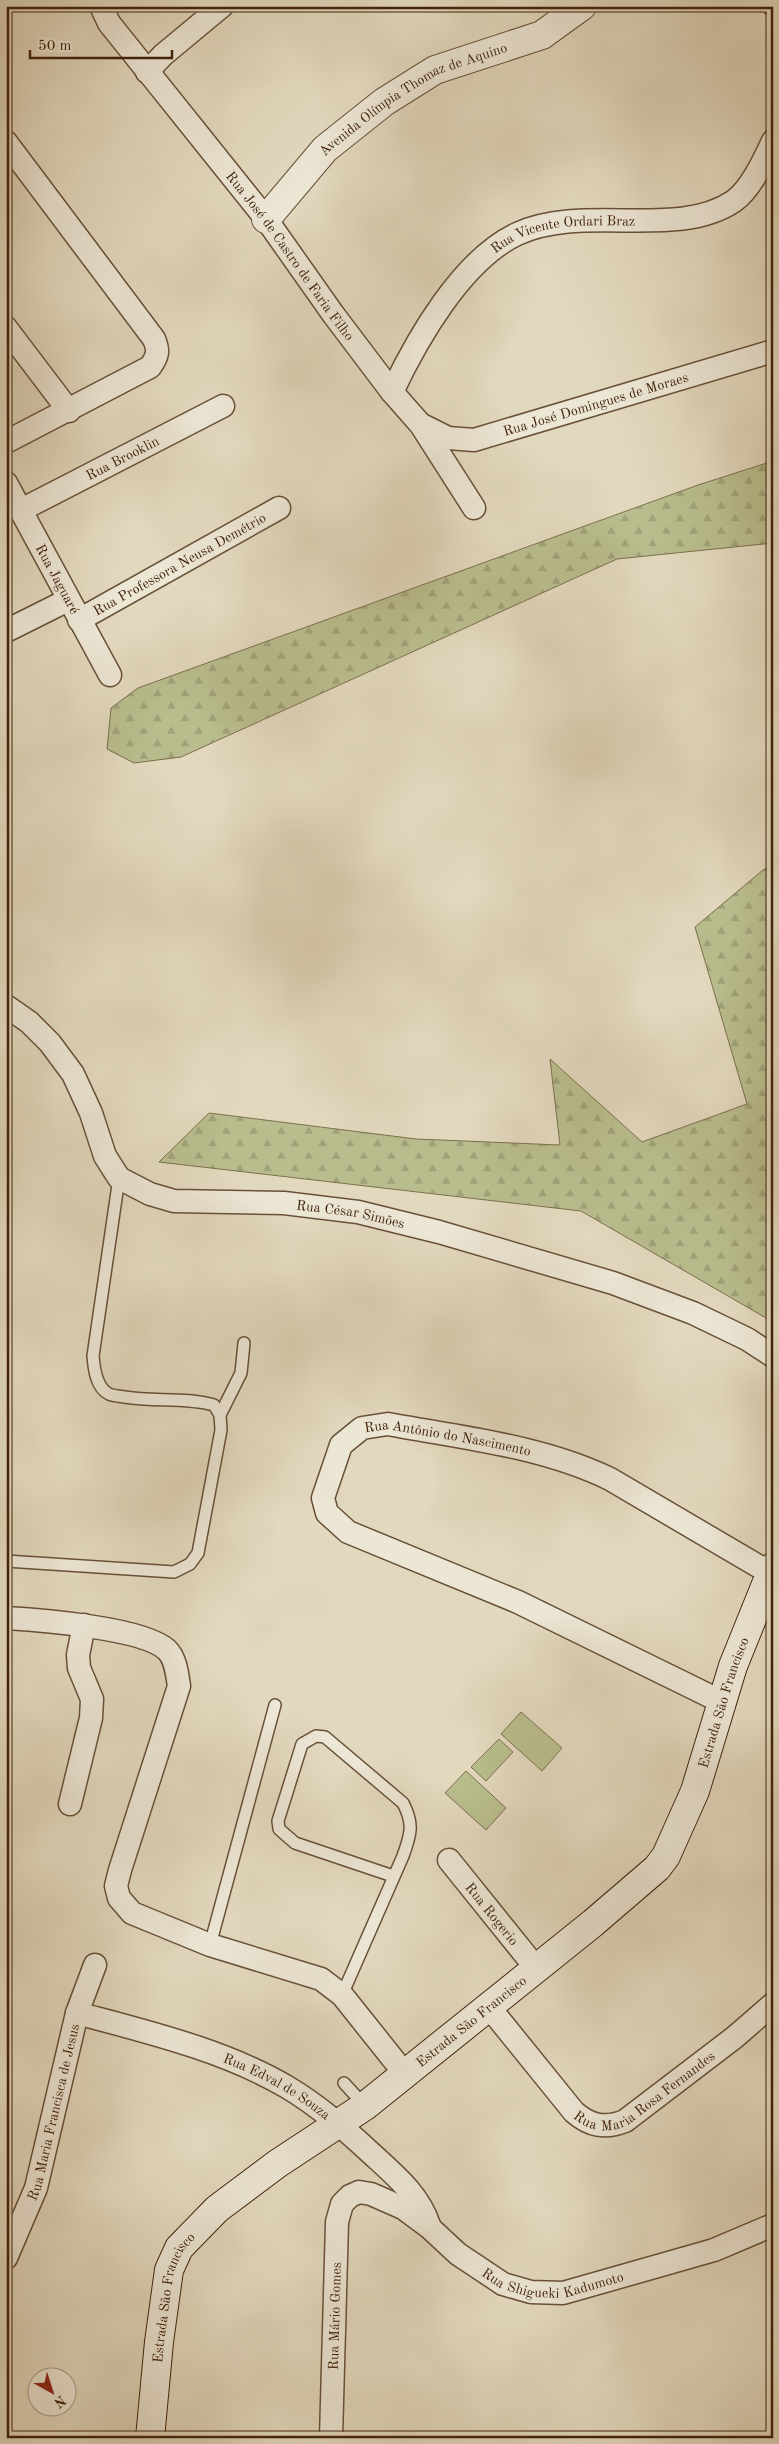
<svg xmlns="http://www.w3.org/2000/svg" width="779" height="2444" viewBox="0 0 779 2444" font-family="'Old Standard TT',serif">
<style>
.forest{fill:url(#forest-firs);stroke:#7c704c}
.garden{fill:#b9bd8e;stroke:#7c704c}
.lines{fill:none;stroke-linecap:round;stroke-linejoin:round}
.service-casing{stroke:#685038;stroke-width:14}
.minor-casing{stroke:#685038;stroke-width:25}
.tertiary-casing{stroke:#685038;stroke-width:30}
.secondary-casing{stroke:#40220b;stroke-width:30}
.path{stroke:#40220b;stroke-width:3;stroke-dasharray:4 2.5;stroke-linecap:butt}
.service{stroke:#ece6d5;stroke-width:11}
.minor{stroke:#ece6d5;stroke-width:22}
.tertiary{stroke:#ece6d5;stroke-width:28}
.secondary{stroke:#ece6d5;stroke-width:28}
.labels{text-anchor:middle;stroke-width:4.5;stroke-linejoin:round;paint-order:stroke}
.street-label{font-size:14px;fill:#40220b;stroke:#ece6d5}
</style>
<defs>
<pattern id="forest-firs" width="22" height="20" patternUnits="userSpaceOnUse" patternTransform="scale(1.25)"><rect width="22" height="20" fill="#b9bd8e"/><path d="M5 1l3.5 6h-7zM16 11l3.5 6h-7z" fill="#a0a279"/></pattern>
</defs>
<rect width="100%" height="100%" fill="#e2d8be"/>
<filter id="stains"><feTurbulence type="fractalNoise" baseFrequency=".004" numOctaves="4"/><feColorMatrix values="0 0 0 0 .2 0 0 0 0 .09 0 0 0 0 .02 0 0 0 .5 -.17"/></filter>
<radialGradient id="worn" r=".72"><stop offset=".6" stop-color="#630" stop-opacity="0"/><stop offset="1" stop-color="#630" stop-opacity=".3"/></radialGradient>
<g class="forest">
<path d="M 773,461 L 773,543 L 617,559 L 181,757 L 134,763 L 107,749 L 111,708 L 138,688 L 698,485 Z"/>
<path d="M 773,865 L 773,1322 L 581,1211 L 159,1162 L 209,1113 L 416,1139 L 560,1145 L 550,1059 L 642,1142 L 747,1104 L 695,927 L 763,870 Z"/>
</g>
<g class="garden">
<path d="M 521,1712 L 562,1748 L 542,1771 L 501,1734 Z"/>
<path d="M 499,1739 L 513,1752 L 486,1781 L 471,1767 Z"/>
<path d="M 466,1771 L 506,1808 L 486,1830 L 445,1793 Z"/>
</g>
<g class="lines">
<g class="service-casing">
<g id="service">
<path d="M 220,1415 L 241,1373 L 244,1343"/>
<path d="M 6,1561 L 174,1572 L 190,1564 L 198,1553 L 221,1430 L 220,1415 L 214,1405 C 185,1397 154,1402 125,1397 C 120,1396 113,1396 109,1394 C 96,1388 94,1368 93,1356 L 119,1178"/>
<path d="M 210,1945 L 275,1705"/>
<path d="M 342,1995 L 403,1856 C 411,1834 414,1824 403,1803 L 325,1737 L 316,1736 L 302,1744 L 278,1821 L 279,1829 L 295,1843 L 393,1876"/>
<path d="M 344,2083 L 365,2106"/>
</g>
</g>
<g class="minor-casing">
<g id="minor">
<path id="s1" d="M 101,6 L 109,23 L 266,219 L 333,314 L 392,392 L 421,425 L 474,508"/>
<path d="M 147,72 L 163,55 L 222,6"/>
<path d="M 6,142 L 154,339 C 159,351 158,356 150,367 L 6,442"/>
<path d="M 6,328 L 69,411"/>
<path id="s2" d="M 392,392 C 417,339 462,260 517,234 C 583,203 677,240 734,201 C 751,189 764,160 773,141"/>
<path id="s3" d="M 422,425 L 448,438 L 474,440 L 773,351"/>
<path id="s4" d="M 6,483 L 110,675"/>
<path id="s5" d="M 21,510 L 223,406"/>
<path id="s6" d="M 79,620 L 279,508"/>
<path d="M 6,631 L 68,600"/>
<path id="s7" d="M 6,1006 L 29,1022 L 50,1043 L 73,1074 L 91,1113 L 105,1156 L 119,1178 L 150,1194 L 174,1201 L 284,1203 L 358,1212 L 439,1232 L 613,1283 L 693,1313 L 747,1339 L 773,1356"/>
<path d="M 6,1618 C 40,1620 144,1628 167,1650 C 176,1659 177,1674 179,1686 L 120,1870 L 116,1886 L 119,1898 L 132,1913 L 210,1945 L 321,1979 L 342,1995 L 405,2074"/>
<path id="s8" d="M 722,1702 L 518,1602 L 348,1532 L 327,1513 L 323,1498 L 341,1445 L 362,1428 L 388,1424 C 463,1438 542,1446 610,1479 L 770,1573"/>
<path d="M 70,1804 L 91,1718 L 92,1699 L 79,1668 L 78,1655 L 84,1625"/>
<path id="s9" d="M 449,1860 L 536,1968"/>
<path id="s10" d="M 489,2007 L 574,2112 C 590,2126 605,2129 625,2121 L 735,2037 L 773,2004"/>
<path id="s11" d="M 77,2013 C 147,2032 224,2050 287,2087 C 319,2106 346,2130 373,2155 C 396,2176 419,2195 429,2225"/>
<path id="s12" d="M 6,2258 L 36,2188 L 77,2013 L 95,1965"/>
<path id="s13" d="M 331,2438 L 337,2222 L 342,2204 L 350,2196 L 359,2192 L 371,2194 L 403,2208 L 430,2228 L 458,2254 L 503,2284 L 531,2292 L 563,2293 L 714,2250 L 773,2225"/>
</g>
</g>
<g class="tertiary-casing">
<g id="tertiary">
<path id="s14" d="M 266,219 L 325,149 L 384,102 L 435,70 L 542,35 L 582,6"/>
</g>
</g>
<g class="secondary-casing">
<g id="secondary">
<path id="s15" d="M 150,2438 L 159,2342 L 169,2270 L 179,2248 L 217,2209 L 277,2164 L 365,2106 L 593,1923 L 657,1868 L 666,1856 L 695,1791 L 733,1666 L 773,1567"/>
</g>
</g>
<path class="path" d="M 753,6 L 773,16"/>
<use href="#service" class="service"/>
<use href="#minor" class="minor"/>
<use href="#tertiary" class="tertiary"/>
<use href="#secondary" class="secondary"/>
</g>
<g class="labels">
<g class="street-label">
<text dy="5" stroke="none"><textPath href="#s14" startOffset="194">Avenida Olímpia Thomaz de Aquino</textPath></text>
<text dy="5" stroke="none"><textPath href="#s2" startOffset="250">Rua Vicente Ordari Braz</textPath></text>
<text dy="5" stroke="none"><textPath href="#s1" startOffset="314">Rua José de Castro de Faria Filho</textPath></text>
<text dy="5" stroke="none"><textPath href="#s3" startOffset="182">Rua José Domingues de Moraes</textPath></text>
<text dy="5" stroke="none"><textPath href="#s5" startOffset="114">Rua Brooklin</textPath></text>
<text dy="5" stroke="none"><textPath href="#s6" startOffset="115">Rua Professora Neusa Demétrio</textPath></text>
<text dy="5" stroke="none"><textPath href="#s4" startOffset="109">Rua Jaguaré</textPath></text>
<text dy="5" stroke="none"><textPath href="#s7" startOffset="448">Rua César Simões</textPath></text>
<text dy="5" stroke="none"><textPath href="#s8" startOffset="625">Rua Antônio do Nascimento</textPath></text>
<text dy="5" stroke="none"><textPath href="#s15" startOffset="984">Estrada São Francisco</textPath></text>
<text dy="5" stroke="none"><textPath href="#s9" startOffset="69">Rua Rogerio</textPath></text>
<text dy="5" stroke="none"><textPath href="#s15" startOffset="564">Estrada São Francisco</textPath></text>
<text dy="5" stroke="none"><textPath href="#s10" startOffset="219">Rua Maria Rosa Fernandes</textPath></text>
<text dy="5" stroke="none"><textPath href="#s11" startOffset="214">Rua Edval de Souza</textPath></text>
<text dy="5" stroke="none"><textPath href="#s12" startOffset="154">Rua Maria Francisca de Jesus</textPath></text>
<text dy="5" stroke="none"><textPath href="#s13" startOffset="479">Rua Shigueki Kadumoto</textPath></text>
<text dy="5" stroke="none"><textPath href="#s15" startOffset="144">Estrada São Francisco</textPath></text>
<text dy="5" stroke="none"><textPath href="#s13" startOffset="122">Rua Mário Gomes</textPath></text>
</g>
</g>
<rect width="779" height="2444" fill="none" stroke="#e2d8be" stroke-width="25"/>
<rect x="8" y="8" width="764" height="2429" fill="none" stroke="#40220b" stroke-width="2.5"/>
<rect x="12" y="12" width="754" height="2419" fill="none" stroke="#40220b"/>
<g transform="translate(52 2392) rotate(141)"><circle r="24" fill="#ece6d5" stroke="#a79884"/>
<path d="M0-4L9 19L0 12L-9 19Z" fill="#8f2418"/>
<text y="-8" font-size="14" font-weight="bold" text-anchor="middle" fill="#40220b">N</text>
</g>
<path d="M30 50v8h142v-8" fill="none" stroke="#40220b" stroke-width="2.5"/>
<text x="38" y="50" font-size="15" fill="#40220b" stroke="#ece6d5" stroke-width="4" paint-order="stroke">50 m</text>
<rect width="100%" height="100%" filter="url(#stains)"/>
<rect width="100%" height="100%" fill="url(#worn)"/>
</svg>
